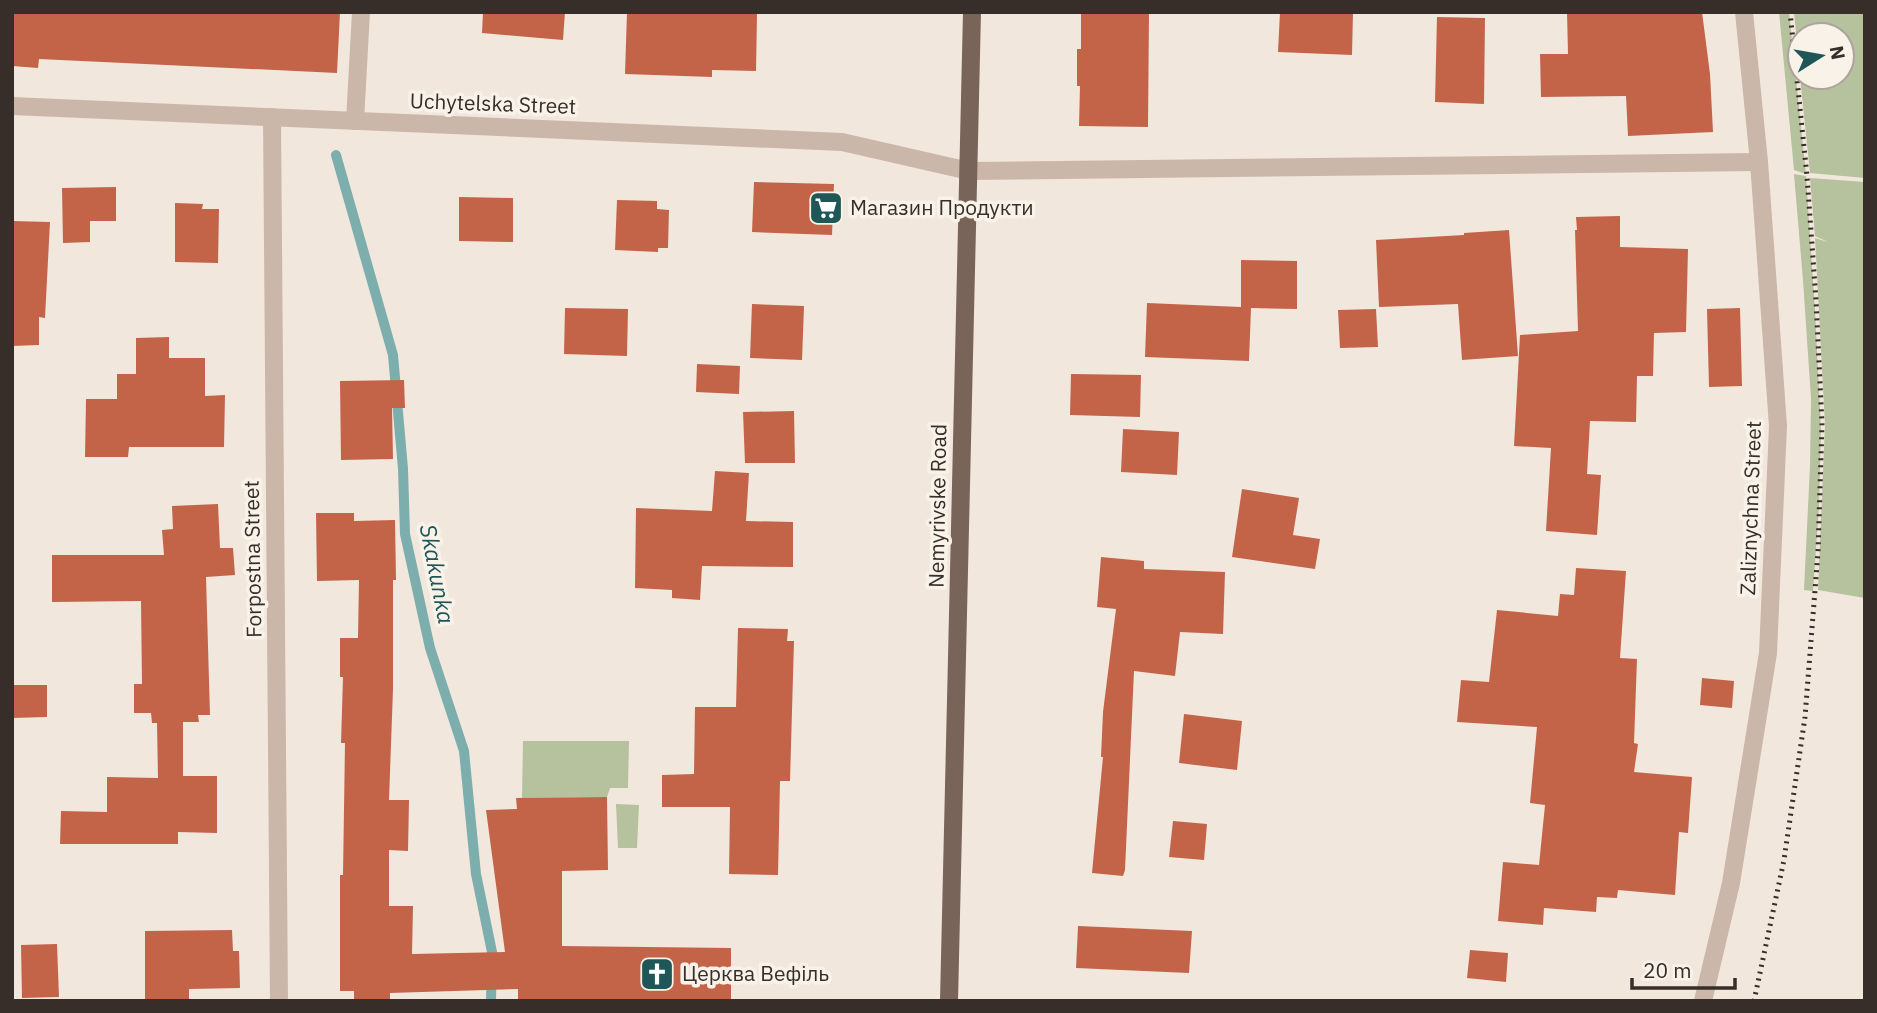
<svg xmlns="http://www.w3.org/2000/svg" width="1877" height="1013" viewBox="0 0 1877 1013" font-family="'IBM Plex Sans',sans-serif">
<style>
.green{fill:#b6c19d}
.lines{fill:none;stroke-linecap:round;stroke-linejoin:round}
.stream{stroke:#7caeae;stroke-width:10}
.building{fill:#c36449}
.lane{stroke:#cab7a9;stroke-width:18}
.street{stroke:#cab7a9;stroke-width:18}
.primary{stroke:#79645a;stroke-width:18}
.rail{stroke:#372d29;stroke-width:5;stroke-dasharray:2 5;stroke-linecap:butt}
.labels{text-anchor:middle;stroke-width:7;stroke-linejoin:round;paint-order:stroke}
.street-label{font-size:21px;fill:#372d29;stroke:#f9f2e9}
.poi-label{font-size:21px;fill:#372d29;stroke:#f9f2e9;text-anchor:start}
.water-label{font-size:23px;font-style:italic;fill:#1f5658;stroke:#f9f2e9}
</style>
<rect width="100%" height="100%" fill="#f2e7dd"/>
<g class="green">
<path d="M 1779,12 L 1789,12 L 1806,174 L 1794,170 Z"/>
<path d="M 1794,12 L 1865,12 L 1865,178 L 1810,173 L 1800,77 L 1842,77 L 1842,35 L 1800,35 L 1800,73 Z"/>
<path d="M 1794,174 L 1806,176 L 1815,311 L 1821,429 L 1819,507 L 1813,591 L 1804,590 L 1810,466 L 1811,399 L 1803,280 Z"/>
<path d="M 1810,178 L 1865,182 L 1865,598 L 1818,590 L 1825,425 L 1815,238 L 1828,242 L 1815,236 Z"/>
<path d="M 523,741 L 629,741 L 628,788 L 610,788 L 607,797 L 522,798 Z"/>
<path d="M 616,804 L 639,805 L 637,848 L 618,848 Z"/>
</g>
<g class="lines">
<path class="stream" d="M 336,155 L 393,355 L 403,469 L 405,534 L 430,648 L 464,751 L 476,874 L 492,952 L 491,1001"/>
</g>
<g class="building">
<path d="M 12,12 L 340,12 L 337,73 L 39,59 L 38,68 L 12,66 Z"/>
<path d="M 483,12 L 565,12 L 563,40 L 482,33 Z"/>
<path d="M 627,12 L 757,14 L 756,71 L 712,70 L 712,77 L 625,74 Z"/>
<path d="M 1081,12 L 1149,12 L 1148,127 L 1079,126 L 1080,86 L 1077,86 L 1077,49 L 1081,49 Z"/>
<path d="M 1280,12 L 1353,12 L 1352,55 L 1278,52 Z"/>
<path d="M 1567,12 L 1702,12 L 1710,74 L 1713,132 L 1628,136 L 1626,96 L 1541,97 L 1540,54 L 1568,54 Z"/>
<path d="M 1437,17 L 1485,18 L 1484,104 L 1435,102 Z"/>
<path d="M 754,182 L 834,184 L 832,235 L 752,232 Z"/>
<path d="M 116,187 L 116,221 L 90,221 L 90,242 L 63,243 L 62,188 Z"/>
<path d="M 459,197 L 513,198 L 513,242 L 459,241 Z"/>
<path d="M 617,200 L 657,201 L 657,209 L 669,210 L 668,248 L 658,248 L 658,252 L 615,250 Z"/>
<path d="M 175,203 L 203,204 L 202,209 L 219,209 L 218,263 L 175,262 Z"/>
<path d="M 1620,216 L 1620,247 L 1688,249 L 1686,332 L 1654,333 L 1653,376 L 1637,376 L 1636,422 L 1590,421 L 1587,474 L 1601,475 L 1597,535 L 1546,531 L 1551,448 L 1514,446 L 1520,335 L 1578,331 L 1575,230 L 1577,230 L 1576,217 Z"/>
<path d="M 12,221 L 50,222 L 45,318 L 39,317 L 39,345 L 12,346 Z"/>
<path d="M 1509,230 L 1518,356 L 1462,360 L 1458,304 L 1379,307 L 1376,240 L 1464,235 L 1464,233 Z"/>
<path d="M 1241,260 L 1297,261 L 1297,309 L 1251,308 L 1249,361 L 1145,357 L 1147,303 L 1241,307 Z"/>
<path d="M 752,304 L 804,306 L 802,360 L 750,358 Z"/>
<path d="M 565,308 L 628,309 L 627,356 L 564,354 Z"/>
<path d="M 1740,308 L 1742,386 L 1709,387 L 1707,309 Z"/>
<path d="M 1376,309 L 1378,347 L 1340,348 L 1338,310 Z"/>
<path d="M 169,337 L 169,358 L 205,358 L 205,396 L 225,395 L 224,447 L 129,447 L 128,457 L 85,457 L 86,399 L 117,399 L 117,374 L 136,374 L 136,338 Z"/>
<path d="M 697,364 L 740,366 L 739,394 L 696,392 Z"/>
<path d="M 1071,374 L 1141,375 L 1140,417 L 1070,415 Z"/>
<path d="M 404,380 L 405,408 L 392,408 L 393,459 L 341,460 L 340,381 Z"/>
<path d="M 794,411 L 795,463 L 745,463 L 743,412 Z"/>
<path d="M 1123,429 L 1179,432 L 1177,475 L 1121,472 Z"/>
<path d="M 715,471 L 749,473 L 746,521 L 793,522 L 793,567 L 702,566 L 700,600 L 672,598 L 672,590 L 635,588 L 636,508 L 712,511 Z"/>
<path d="M 1242,489 L 1299,498 L 1293,535 L 1320,539 L 1315,569 L 1232,557 Z"/>
<path d="M 218,504 L 220,548 L 233,548 L 235,575 L 206,577 L 210,715 L 198,715 L 199,722 L 183,722 L 183,776 L 217,776 L 217,833 L 178,832 L 178,844 L 60,844 L 61,811 L 107,812 L 107,777 L 158,778 L 157,723 L 152,723 L 151,713 L 134,713 L 134,684 L 142,684 L 141,601 L 52,602 L 52,555 L 164,555 L 162,530 L 173,529 L 172,506 Z"/>
<path d="M 316,513 L 354,513 L 354,521 L 395,520 L 396,580 L 393,580 L 393,689 L 389,800 L 409,800 L 408,851 L 389,850 L 389,906 L 413,906 L 412,954 L 505,952 L 486,810 L 517,809 L 516,798 L 607,797 L 608,870 L 562,871 L 562,946 L 731,948 L 731,1001 L 518,1001 L 518,989 L 390,993 L 390,1001 L 354,1001 L 354,991 L 340,991 L 340,875 L 343,875 L 345,743 L 341,743 L 343,677 L 340,677 L 340,638 L 358,638 L 359,580 L 317,581 Z"/>
<path d="M 1101,557 L 1144,561 L 1144,569 L 1225,572 L 1223,634 L 1180,632 L 1175,676 L 1134,671 L 1125,870 L 1123,876 L 1092,873 L 1103,757 L 1101,757 L 1103,712 L 1116,609 L 1097,607 Z"/>
<path d="M 1576,568 L 1626,571 L 1620,658 L 1637,659 L 1634,743 L 1638,744 L 1634,772 L 1692,777 L 1688,833 L 1679,832 L 1675,895 L 1618,890 L 1617,898 L 1597,897 L 1596,912 L 1544,908 L 1543,925 L 1498,921 L 1503,862 L 1539,865 L 1545,805 L 1530,803 L 1537,727 L 1457,722 L 1461,680 L 1489,682 L 1497,610 L 1558,616 L 1560,594 L 1574,595 Z"/>
<path d="M 738,628 L 788,629 L 787,641 L 794,641 L 790,781 L 780,781 L 778,875 L 729,874 L 730,807 L 662,807 L 662,775 L 694,774 L 695,707 L 736,707 Z"/>
<path d="M 1702,678 L 1734,681 L 1732,708 L 1700,705 Z"/>
<path d="M 12,685 L 47,685 L 47,717 L 12,718 Z"/>
<path d="M 1184,714 L 1242,721 L 1237,770 L 1179,763 Z"/>
<path d="M 1173,821 L 1207,824 L 1204,860 L 1169,857 Z"/>
<path d="M 1078,926 L 1192,931 L 1189,973 L 1076,968 Z"/>
<path d="M 232,930 L 233,951 L 239,951 L 240,988 L 189,989 L 189,1001 L 145,1001 L 145,931 Z"/>
<path d="M 57,944 L 59,997 L 22,998 L 21,945 Z"/>
<path d="M 1470,950 L 1508,953 L 1506,982 L 1467,978 Z"/>
</g>
<g class="lines">
<path class="lane" d="M 969,171 L 1759,162"/>
<g class="street">
<path d="M 12,106 L 842,142 L 969,171"/>
<path d="M 272,117 L 279,1001"/>
<path d="M 355,121 L 361,12"/>
<path d="M 1703,1001 L 1731,883 L 1768,653 L 1778,426 L 1759,162 L 1744,12"/>
</g>
<path class="primary" d="M 949,1001 L 972,12"/>
<path class="rail" d="M 1754,1001 L 1784,860 L 1805,717 L 1818,552 L 1822,424 L 1816,300 L 1807,176 L 1790,12"/>
</g>
<defs>
<g id="supermarket-square" transform="scale(1.75)"><rect x="-9" y="-9" width="18" height="18" rx="4" fill="#1f5658" stroke="#f9f2e9"/><path d="M-6-5.5h2.5l.6 2H6L4.5 2H-2.5L-4.4-4H-6ZM-1.5 3.2a1.3 1.3 0 1 0 .1 0ZM3 3.2a1.3 1.3 0 1 0 .1 0Z" fill="#fff"/></g>
<g id="church-square" transform="scale(1.75)"><rect x="-9" y="-9" width="18" height="18" rx="4" fill="#1f5658" stroke="#f9f2e9"/><path d="M-1.2-6h2.4v3.5h3.3v2.4h-3.3V6h-2.4V-.1h-3.3v-2.4h3.3Z" fill="#fff"/></g>
</defs>
<g fill-rule="evenodd">
<use href="#supermarket-square" x="826" y="208"/>
<use href="#church-square" x="657" y="974"/>
</g>
<g class="labels">
<g class="street-label">
<text transform="translate(493 104) rotate(2)" y="7">Uchytelska Street</text>
<text transform="translate(938 506) rotate(-89)" y="7">Nemyrivske Road</text>
<text transform="translate(1751 508) rotate(-88)" y="7">Zaliznychna Street</text>
<text transform="translate(253 559) rotate(-91)" y="7">Forpostna Street</text>
</g>
<g class="poi-label">
<text x="850" y="215">Магазин Продукти</text>
<text x="682" y="981">Церква Вефіль</text>
</g>
<g class="water-label">
<text transform="translate(437 574) rotate(79)" y="8">Skakunka</text>
</g>
</g>
<rect width="1877" height="1013" fill="none" stroke="#372d29" stroke-width="28"/>
<g transform="translate(1821 56) rotate(79)"><circle r="33" fill="#f9f2e9" stroke="#aba39c" stroke-width="2"/>
<path d="M0-5L12 26L0 18L-12 26Z" fill="#1f5658"/>
<text y="-10" font-size="19" font-weight="bold" text-anchor="middle" fill="#372d29">N</text>
</g>
<path d="M1632 978v10h103v-10" fill="none" stroke="#372d29" stroke-width="3.5"/>
<text x="1643" y="978" font-size="21" fill="#372d29" stroke="#f9f2e9" stroke-width="5" paint-order="stroke">20 m</text>
</svg>
